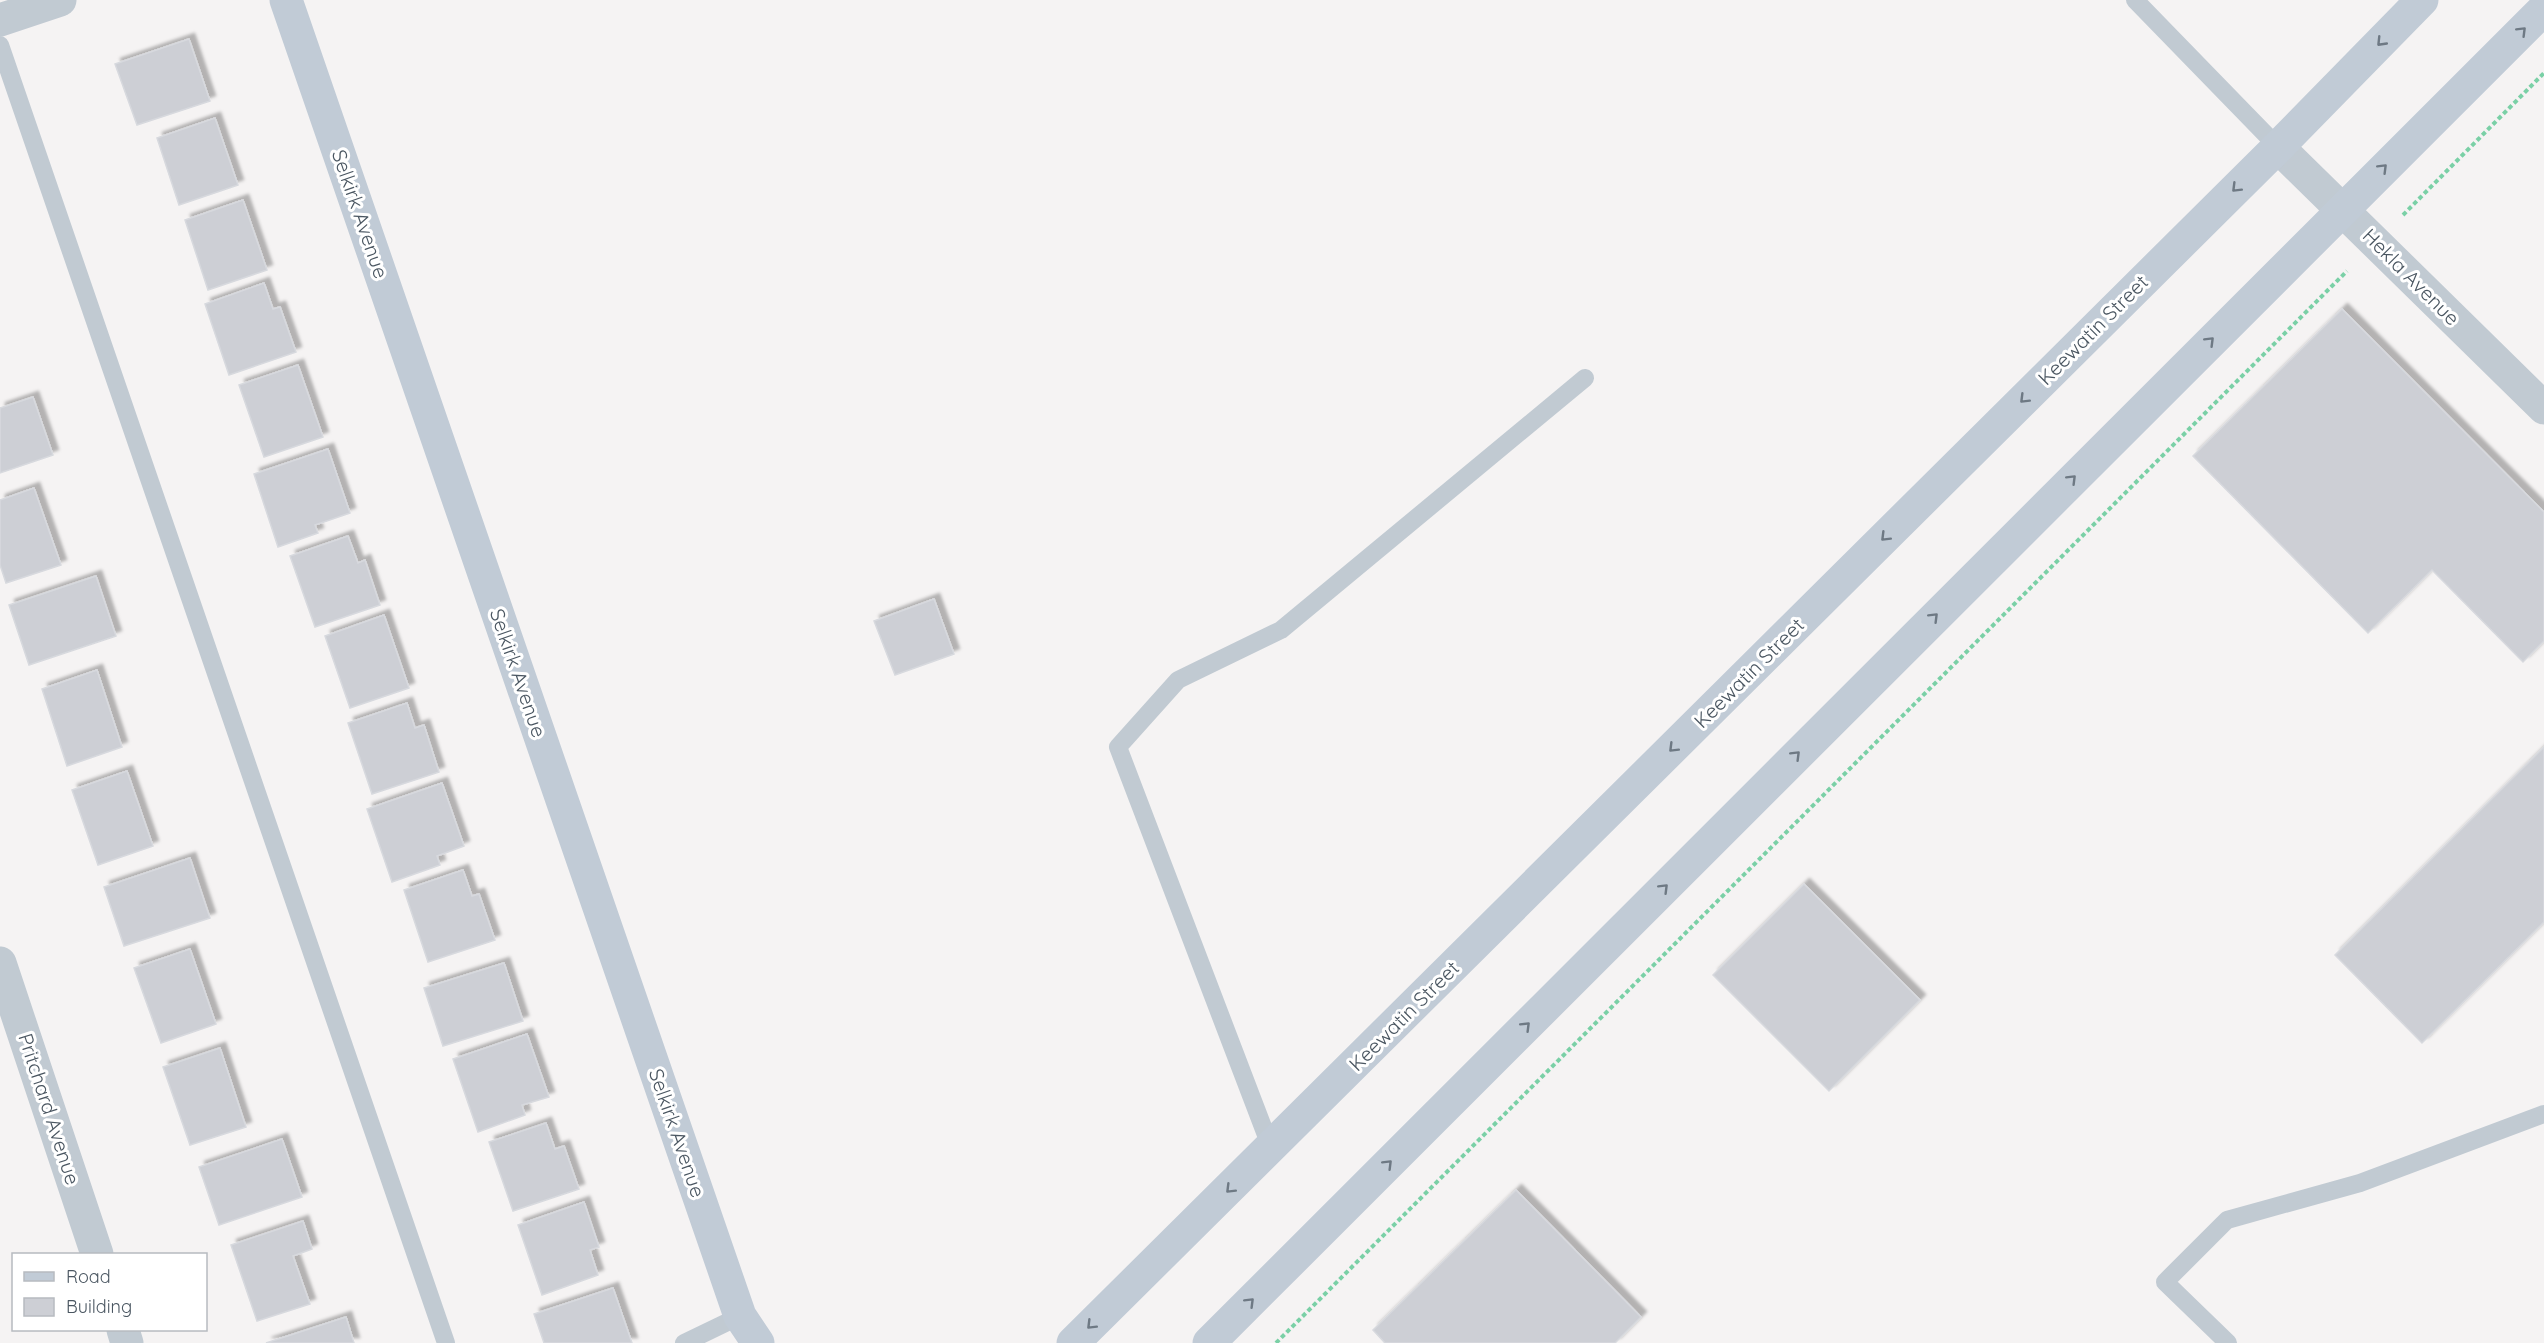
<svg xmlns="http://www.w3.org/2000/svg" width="2544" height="1343" viewBox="0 0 2544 1343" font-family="Quicksand,sans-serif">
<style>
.building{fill:#cdcfd5;stroke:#d7d9de;stroke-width:1.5;filter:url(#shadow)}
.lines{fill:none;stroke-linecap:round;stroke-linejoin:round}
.path{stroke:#7ad0a6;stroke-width:4;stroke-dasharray:4.5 3;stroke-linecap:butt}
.lane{stroke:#c1cad2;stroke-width:18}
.street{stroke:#c1cad2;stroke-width:33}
.secondary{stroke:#c1cbd6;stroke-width:33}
.oneway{stroke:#6e7984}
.labels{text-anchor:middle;stroke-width:6;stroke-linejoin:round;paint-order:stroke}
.street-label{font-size:20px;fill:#4a5661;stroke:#fff}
</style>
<defs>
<filter id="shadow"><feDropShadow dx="5.5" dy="-5.5" stdDeviation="1.5" flood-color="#0004"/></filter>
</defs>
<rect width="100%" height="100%" fill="#f5f3f3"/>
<g class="building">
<path d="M 189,39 L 210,101 L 137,125 L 115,64 Z"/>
<path d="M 215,118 L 238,185 L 179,205 L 157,138 Z"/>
<path d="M 243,200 L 267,270 L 208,290 L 185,220 Z"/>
<path d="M 264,283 L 273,309 L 280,307 L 296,352 L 229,375 L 205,304 Z"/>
<path d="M 2342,309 L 2544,512 L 2544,641 L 2523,662 L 2432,570 L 2368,633 L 2193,456 Z"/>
<path d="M 298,365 L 323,437 L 264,457 L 239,385 Z"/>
<path d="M 33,397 L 53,455 L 0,473 L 0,408 Z"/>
<path d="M 328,449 L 350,513 L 315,525 L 318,533 L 278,547 L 254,474 Z"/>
<path d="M 34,488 L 61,565 L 6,583 L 0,565 L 0,500 Z"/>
<path d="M 348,536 L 358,563 L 365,560 L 380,605 L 315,627 L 290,556 Z"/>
<path d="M 96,576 L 116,636 L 29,665 L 9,605 Z"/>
<path d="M 934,599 L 954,654 L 895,675 L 874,621 Z"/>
<path d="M 384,615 L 409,688 L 350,708 L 325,636 Z"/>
<path d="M 97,670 L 122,747 L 67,766 L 42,689 Z"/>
<path d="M 407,703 L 415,728 L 424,725 L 439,772 L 372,794 L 348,723 Z"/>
<path d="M 2544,747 L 2544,922 L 2422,1043 L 2335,955 Z"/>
<path d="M 127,771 L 153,846 L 98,865 L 72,790 Z"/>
<path d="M 442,783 L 464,846 L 437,856 L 440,865 L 392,882 L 367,809 Z"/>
<path d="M 190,858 L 210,918 L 124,946 L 104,887 Z"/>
<path d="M 463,870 L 472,896 L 479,894 L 495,940 L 428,962 L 404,890 Z"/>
<path d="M 1804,884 L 1920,1000 L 1829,1091 L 1713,975 Z"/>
<path d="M 190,949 L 216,1024 L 161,1043 L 134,968 Z"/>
<path d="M 504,963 L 523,1021 L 443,1046 L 424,988 Z"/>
<path d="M 527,1034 L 549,1097 L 522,1105 L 525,1115 L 478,1132 L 453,1059 Z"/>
<path d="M 220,1048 L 246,1127 L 190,1145 L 163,1067 Z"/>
<path d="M 546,1123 L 555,1149 L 564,1146 L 579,1189 L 513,1211 L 489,1142 Z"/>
<path d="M 282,1139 L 302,1197 L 219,1225 L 199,1167 Z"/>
<path d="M 1516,1190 L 1641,1317 L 1615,1343 L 1385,1343 L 1373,1330 Z"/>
<path d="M 584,1202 L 599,1247 L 590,1250 L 598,1275 L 542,1295 L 518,1225 Z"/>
<path d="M 303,1221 L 312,1249 L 293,1256 L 310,1304 L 257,1321 L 231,1245 Z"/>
<path d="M 613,1288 L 632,1343 L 544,1343 L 534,1314 Z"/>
<path d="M 346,1317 L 354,1343 L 266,1343 Z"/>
</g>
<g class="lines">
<g class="path">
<path d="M 2403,215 L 2544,73"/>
<path d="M 1276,1343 L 2347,271"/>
</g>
<g class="lane">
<path d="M 2135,0 L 2278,147"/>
<path d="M 0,45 L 446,1343"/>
<path d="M 1271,1148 L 1118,747 L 1178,680 L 1281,630 L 1585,378"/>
<path d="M 684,1343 L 740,1316"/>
<path d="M 2228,1343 L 2165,1282 L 2227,1220 L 2360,1183 L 2544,1114"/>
</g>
<g class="street">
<path d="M 0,20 L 60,0"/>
<path d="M 2278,147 L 2544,408"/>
<path d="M 0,963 L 97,1254"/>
<path d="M 123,1330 L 127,1343"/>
</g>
<g class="secondary">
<path d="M 286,0 L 740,1316 L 758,1343"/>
<path d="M 1073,1343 L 2278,147 L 2422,0"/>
<path d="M 1209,1343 L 2544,9"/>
</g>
</g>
<defs><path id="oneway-chevron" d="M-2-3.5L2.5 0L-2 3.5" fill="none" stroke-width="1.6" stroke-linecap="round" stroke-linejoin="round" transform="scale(1.5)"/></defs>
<g class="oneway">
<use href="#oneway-chevron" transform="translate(2522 31) rotate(-45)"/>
<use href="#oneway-chevron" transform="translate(2381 42) rotate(134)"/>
<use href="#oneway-chevron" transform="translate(2383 168) rotate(-45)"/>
<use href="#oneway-chevron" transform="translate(2236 188) rotate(135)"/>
<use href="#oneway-chevron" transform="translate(2210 341) rotate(-45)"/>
<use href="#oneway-chevron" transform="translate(2024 399) rotate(135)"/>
<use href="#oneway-chevron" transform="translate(2072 479) rotate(-45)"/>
<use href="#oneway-chevron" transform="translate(1885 537) rotate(135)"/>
<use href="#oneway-chevron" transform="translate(1934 617) rotate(-45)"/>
<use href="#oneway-chevron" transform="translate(1673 748) rotate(135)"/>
<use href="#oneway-chevron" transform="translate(1796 755) rotate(-45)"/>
<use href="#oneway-chevron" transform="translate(1664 888) rotate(-45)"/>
<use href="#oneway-chevron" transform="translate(1526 1026) rotate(-45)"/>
<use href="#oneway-chevron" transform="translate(1388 1164) rotate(-45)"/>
<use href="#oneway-chevron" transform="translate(1230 1189) rotate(135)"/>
<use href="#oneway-chevron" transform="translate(1250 1302) rotate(-45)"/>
<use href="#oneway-chevron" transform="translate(1091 1325) rotate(135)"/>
</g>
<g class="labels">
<g class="street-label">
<text transform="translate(360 214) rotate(71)" y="7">Selkirk Avenue</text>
<text transform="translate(2411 277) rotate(45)" y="7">Hekla Avenue</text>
<text transform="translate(2093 330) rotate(-45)" y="7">Keewatin Street</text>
<text transform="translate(518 673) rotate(71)" y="7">Selkirk Avenue</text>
<text transform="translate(1749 673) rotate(-45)" y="7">Keewatin Street</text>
<text transform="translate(1404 1016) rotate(-45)" y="7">Keewatin Street</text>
<text transform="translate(49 1109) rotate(72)" y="7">Pritchard Avenue</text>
<text transform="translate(677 1133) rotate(71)" y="7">Selkirk Avenue</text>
</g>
</g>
<rect x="12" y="1253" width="195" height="78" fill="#ffffff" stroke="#b7bbc0" stroke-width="1.5"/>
<rect x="24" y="1272" width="30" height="9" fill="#c1cbd6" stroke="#b7bbc0" stroke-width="1.5"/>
<text x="66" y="1283" font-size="18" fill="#4a5661">Road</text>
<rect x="24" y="1298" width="30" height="18" fill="#cdcfd5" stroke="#b7bbc0" stroke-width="1.5"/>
<text x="66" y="1313" font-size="18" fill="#4a5661">Building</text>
</svg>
